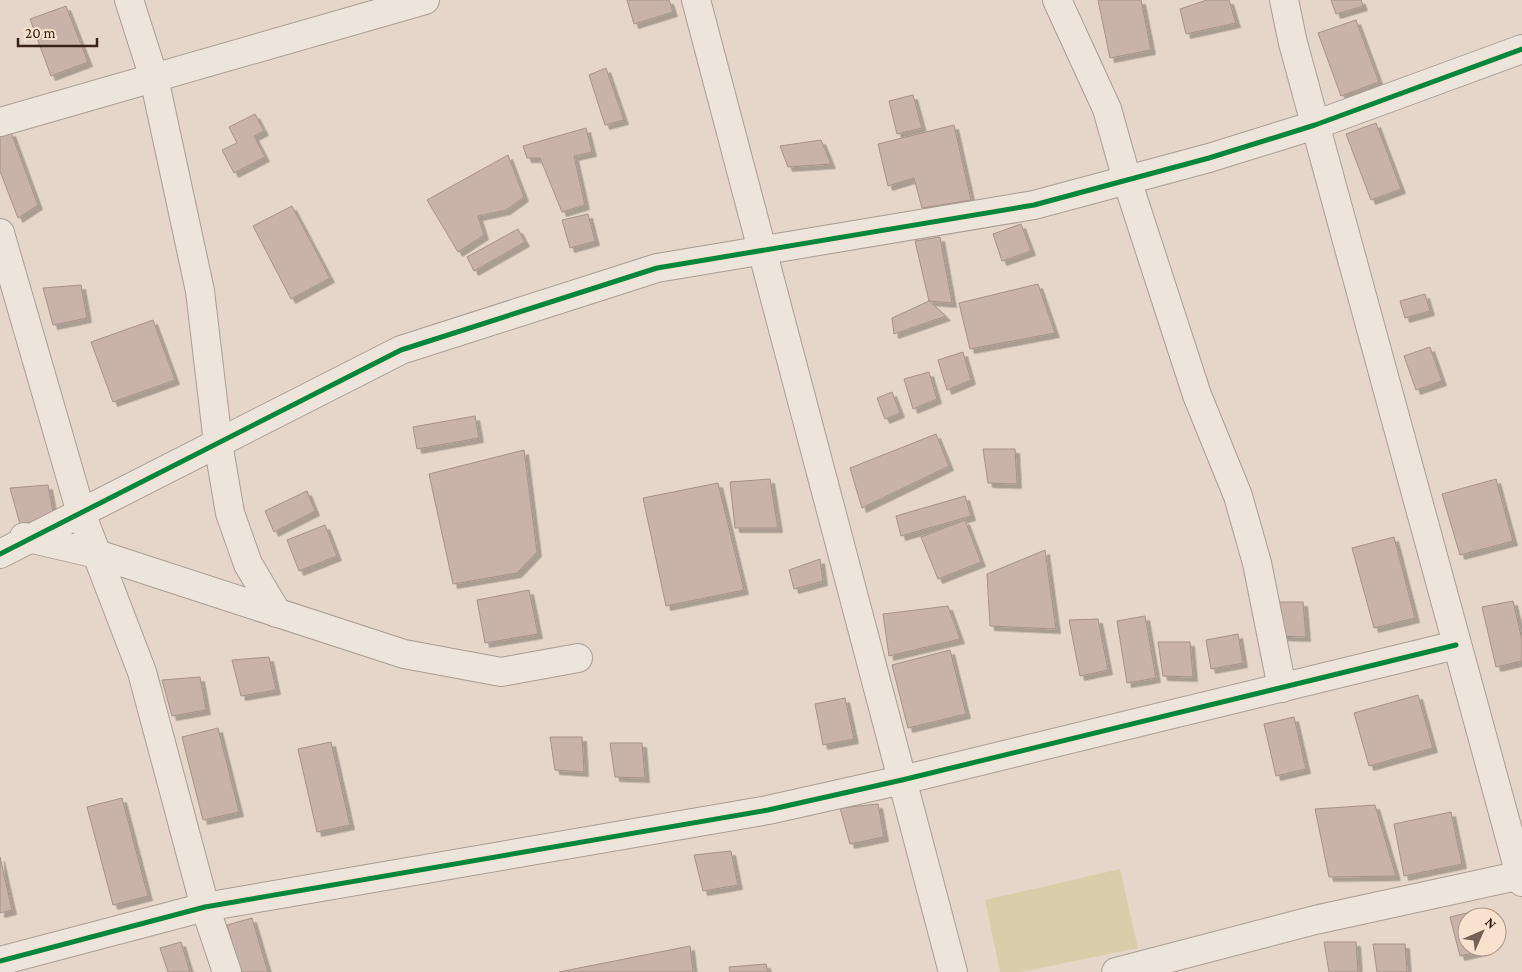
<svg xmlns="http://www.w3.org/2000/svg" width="1522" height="972" viewBox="0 0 1522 972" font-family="'Crimson Pro',serif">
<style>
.green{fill:#daceaa}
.building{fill:#c9b2aa;stroke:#a69188;filter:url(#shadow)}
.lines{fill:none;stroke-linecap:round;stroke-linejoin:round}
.minor-casing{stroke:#aa9c93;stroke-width:30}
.minor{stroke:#ede4dc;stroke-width:28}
.cycleway-casing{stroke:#f8e1cd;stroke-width:8}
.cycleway{stroke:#00873e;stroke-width:5}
</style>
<defs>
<filter id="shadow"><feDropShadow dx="4.5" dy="4.5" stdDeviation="0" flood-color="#0004"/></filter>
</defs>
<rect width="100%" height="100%" fill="#e6d6c9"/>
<path class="green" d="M 1120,869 L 1138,948 L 1021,972 L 1000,972 L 985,900 Z"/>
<g class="building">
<path d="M 627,0 L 669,0 L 673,12 L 634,24 Z"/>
<path d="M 1098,0 L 1141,0 L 1151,50 L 1110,58 Z"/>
<path d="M 1207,0 L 1229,0 L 1236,23 L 1186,34 L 1180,9 Z"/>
<path d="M 1331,0 L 1361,0 L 1363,6 L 1336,14 Z"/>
<path d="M 66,6 L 88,62 L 51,76 L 30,19 Z"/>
<path d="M 1356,20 L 1379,82 L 1341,96 L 1318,33 Z"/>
<path d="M 606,68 L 624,120 L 605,125 L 589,75 Z"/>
<path d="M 913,95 L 922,128 L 897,134 L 889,101 Z"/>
<path d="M 255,114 L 264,131 L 254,136 L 265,157 L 234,173 L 222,150 L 237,143 L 229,127 Z"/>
<path d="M 1376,123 L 1401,189 L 1371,200 L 1346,134 Z"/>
<path d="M 954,125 L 971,200 L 922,208 L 914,178 L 888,186 L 878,144 Z"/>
<path d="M 586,128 L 592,152 L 574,156 L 585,205 L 562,212 L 540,158 L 527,158 L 523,146 Z"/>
<path d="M 11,132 L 38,205 L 18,218 L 0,171 L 0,134 Z"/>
<path d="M 821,140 L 831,164 L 788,167 L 780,146 Z"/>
<path d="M 508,155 L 524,197 L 506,210 L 478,216 L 484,235 L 458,252 L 427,200 Z"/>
<path d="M 292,206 L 330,278 L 291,299 L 253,226 Z"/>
<path d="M 588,214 L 595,241 L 570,248 L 562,220 Z"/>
<path d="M 1021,224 L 1031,251 L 1002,261 L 993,234 Z"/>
<path d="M 518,229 L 525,242 L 474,271 L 467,257 Z"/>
<path d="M 940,237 L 952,303 L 929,301 L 915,241 Z"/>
<path d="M 1038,284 L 1055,333 L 970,349 L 959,303 Z"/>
<path d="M 81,285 L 87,318 L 53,325 L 43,288 Z"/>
<path d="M 1425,294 L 1430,311 L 1405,318 L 1400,301 Z"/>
<path d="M 929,301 L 946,316 L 894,334 L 892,318 Z"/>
<path d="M 153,320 L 175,380 L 113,402 L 91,342 Z"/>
<path d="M 1430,347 L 1442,381 L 1416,390 L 1404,356 Z"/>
<path d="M 963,352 L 971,380 L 947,390 L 938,360 Z"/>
<path d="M 929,372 L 937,399 L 913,409 L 904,379 Z"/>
<path d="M 892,392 L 900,413 L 885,419 L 877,398 Z"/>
<path d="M 475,416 L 479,438 L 417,449 L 413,427 Z"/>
<path d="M 936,434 L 949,466 L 862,508 L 850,468 Z"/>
<path d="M 983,449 L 1015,449 L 1017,484 L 988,483 Z"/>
<path d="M 524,450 L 537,552 L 517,573 L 453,584 L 429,474 Z"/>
<path d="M 770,479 L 778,528 L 735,528 L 730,482 Z"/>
<path d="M 1496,479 L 1513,541 L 1460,555 L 1442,494 Z"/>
<path d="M 718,483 L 744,590 L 666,606 L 643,498 Z"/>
<path d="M 48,485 L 54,518 L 20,524 L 10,488 Z"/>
<path d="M 307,491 L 315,511 L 274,532 L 265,511 Z"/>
<path d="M 965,496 L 971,516 L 901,536 L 896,516 Z"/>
<path d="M 965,520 L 981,562 L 938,579 L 921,537 Z"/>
<path d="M 325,525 L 337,556 L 299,571 L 287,540 Z"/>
<path d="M 1394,537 L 1415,618 L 1374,628 L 1352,548 Z"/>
<path d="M 1045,550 L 1056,629 L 990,626 L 987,574 Z"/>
<path d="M 820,559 L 823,581 L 794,589 L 789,570 Z"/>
<path d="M 529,590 L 538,634 L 485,643 L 477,600 Z"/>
<path d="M 1513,601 L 1522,640 L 1522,661 L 1496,667 L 1482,607 Z"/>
<path d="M 1271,602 L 1303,602 L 1306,637 L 1276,636 Z"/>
<path d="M 948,606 L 960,639 L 889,656 L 883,614 Z"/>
<path d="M 1145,616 L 1156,678 L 1127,683 L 1117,621 Z"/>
<path d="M 1098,619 L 1108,670 L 1080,676 L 1069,620 Z"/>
<path d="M 1238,634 L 1243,663 L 1211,669 L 1206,640 Z"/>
<path d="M 1158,642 L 1190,642 L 1193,677 L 1163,676 Z"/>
<path d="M 950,650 L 966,714 L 908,728 L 892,665 Z"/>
<path d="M 269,657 L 276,690 L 241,696 L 232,660 Z"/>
<path d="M 200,677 L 206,710 L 172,716 L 162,680 Z"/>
<path d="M 1418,695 L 1433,748 L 1369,766 L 1354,713 Z"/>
<path d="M 845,698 L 854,739 L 823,745 L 815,704 Z"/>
<path d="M 1294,717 L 1306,769 L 1276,776 L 1264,724 Z"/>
<path d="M 218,728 L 239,812 L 203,820 L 182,737 Z"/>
<path d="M 550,737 L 582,737 L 584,772 L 555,770 Z"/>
<path d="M 331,742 L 350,825 L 317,832 L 298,749 Z"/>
<path d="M 610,743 L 642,743 L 645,778 L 615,777 Z"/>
<path d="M 122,798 L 148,896 L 113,905 L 87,807 Z"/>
<path d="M 878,804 L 884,837 L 850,844 L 840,808 Z"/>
<path d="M 1375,805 L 1396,876 L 1329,877 L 1315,809 Z"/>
<path d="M 1451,812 L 1462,864 L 1404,876 L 1394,824 Z"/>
<path d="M 731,851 L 738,885 L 703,891 L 694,855 Z"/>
<path d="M 0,857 L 12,910 L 0,913 Z"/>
<path d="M 1475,911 L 1477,917 L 1467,917 L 1467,947 L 1485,947 L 1486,950 L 1460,956 L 1450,917 Z"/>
<path d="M 252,918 L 268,972 L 241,972 L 227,925 Z"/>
<path d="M 181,942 L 190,972 L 168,972 L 160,948 Z"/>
<path d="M 1324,942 L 1356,942 L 1358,972 L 1329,972 Z"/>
<path d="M 1373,944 L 1405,944 L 1407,972 L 1377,972 Z"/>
<path d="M 690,946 L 693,972 L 559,972 Z"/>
<path d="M 766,964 L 768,972 L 730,972 L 729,967 Z"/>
</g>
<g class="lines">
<g class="minor-casing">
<g id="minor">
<path d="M 129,0 L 154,78 L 200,291 L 218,443 L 230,513 L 248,564 L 277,613"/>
<path d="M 696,0 L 953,972"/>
<path d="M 1057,0 L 1107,109 L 1127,180 L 1197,395 L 1238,496 L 1257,563 L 1282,688"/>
<path d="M 1284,0 L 1293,43 L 1522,882"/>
<path d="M 0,122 L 425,0"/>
<path d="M 0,233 L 81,513 L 142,672 L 205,907 L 227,972"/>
<path d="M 24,537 L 97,554 L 404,654 L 501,672 L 578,658"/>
<path d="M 0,554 L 401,350 L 657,268 L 1034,205 L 1209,158 L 1315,125 L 1522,49"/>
<path d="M 0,961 L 205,907 L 768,810 L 902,780 L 1456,645"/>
<path d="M 1116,972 L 1315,920 L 1522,875"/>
</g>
</g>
<use href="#minor" class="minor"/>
<g class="cycleway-casing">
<g id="cycleway">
<path d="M 0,554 L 401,350 L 657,268 L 1034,205 L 1209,158 L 1315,125 L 1522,49"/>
<path d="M 0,961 L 205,907 L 768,810 L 902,780 L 1456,645"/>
</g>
</g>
<use href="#cycleway" class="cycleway"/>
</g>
<g transform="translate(1482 932) rotate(45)"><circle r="24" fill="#f8e1cd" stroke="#ac9586"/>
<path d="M0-4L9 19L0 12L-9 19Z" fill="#766158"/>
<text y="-8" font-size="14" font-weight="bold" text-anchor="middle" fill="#39221b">N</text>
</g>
<path d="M18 38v8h79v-8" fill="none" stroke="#39221b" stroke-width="2.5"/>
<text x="25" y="38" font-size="15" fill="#39221b" stroke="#f8e1cd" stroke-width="4" paint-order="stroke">20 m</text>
</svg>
